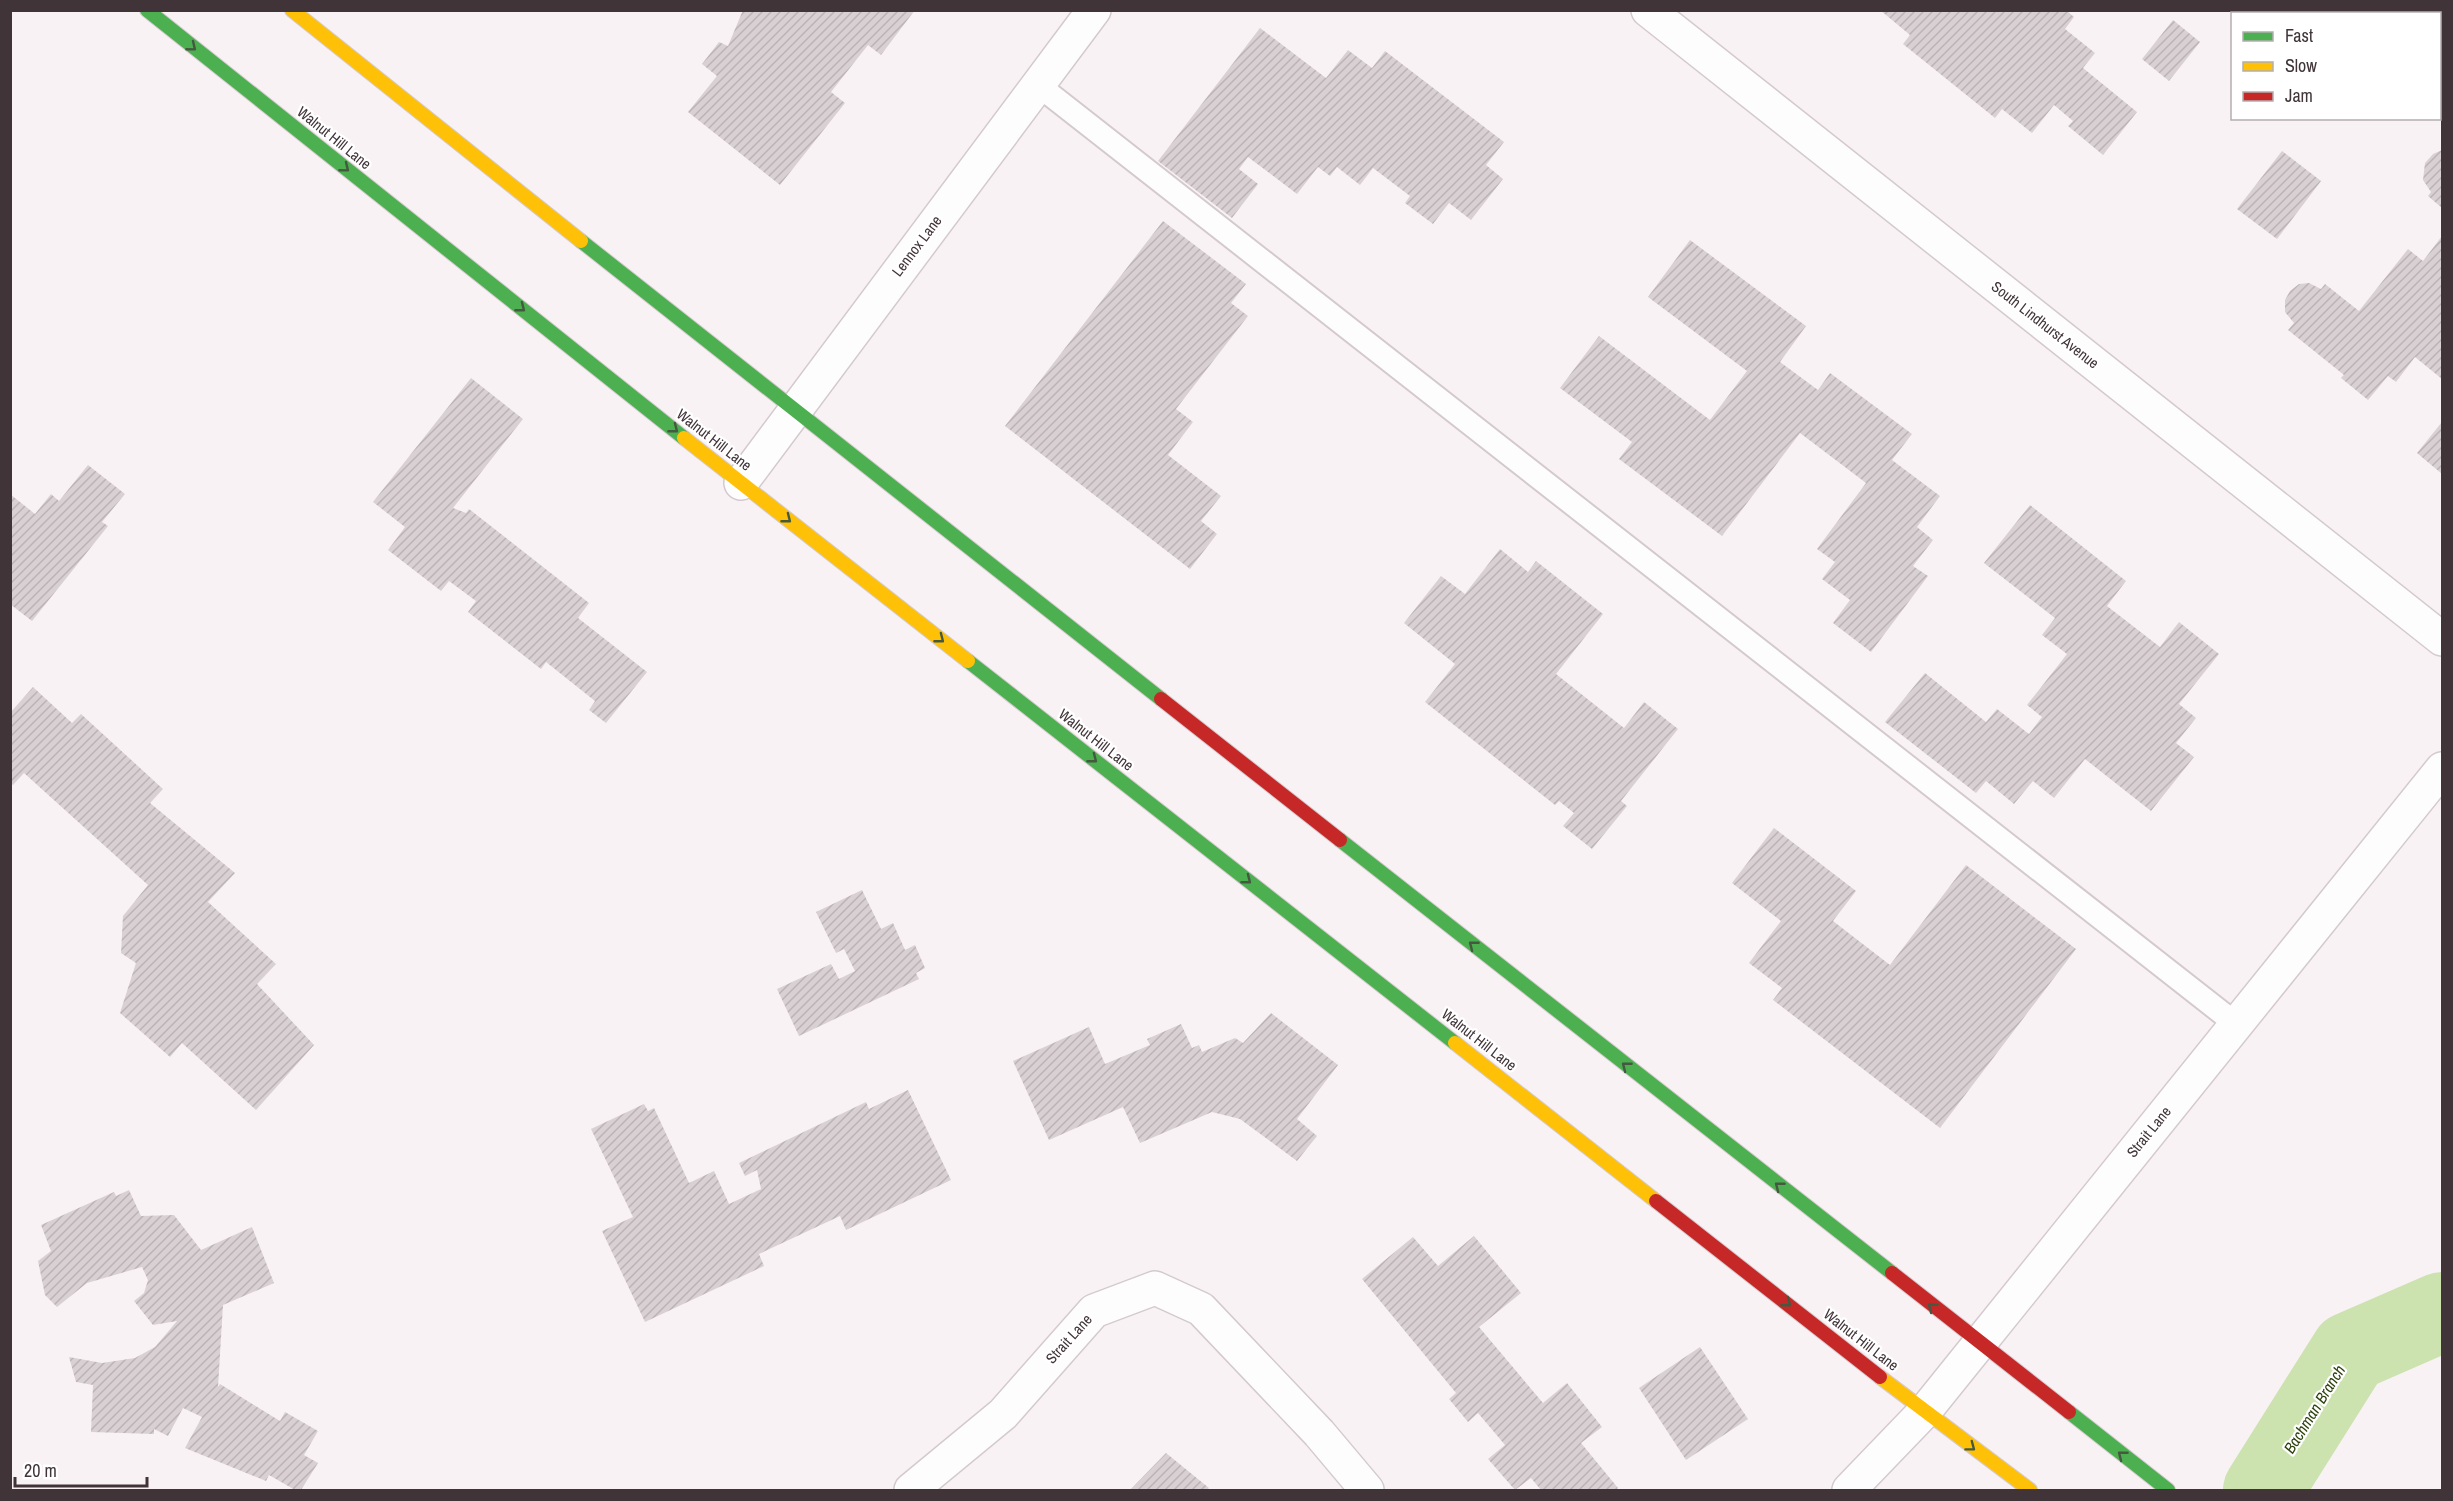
<svg xmlns="http://www.w3.org/2000/svg" width="2453" height="1501" viewBox="0 0 2453 1501" font-family="'Archivo Narrow',sans-serif">
<style>
.lines{fill:none;stroke-linecap:round;stroke-linejoin:round}
.river{stroke:#cce3b0;stroke-width:80}
.building{fill:url(#building-hatch)}
.lane-casing{stroke:#d4cace;stroke-width:26}
.street-casing{stroke:#d4cace;stroke-width:36}
.fast-casing{stroke:#d4cace;stroke-width:16}
.slow-casing{stroke:#d4cace;stroke-width:16}
.jam-casing{stroke:#d4cace;stroke-width:16}
.lane{stroke:#fefdfe;stroke-width:22}
.street{stroke:#fefdfe;stroke-width:33}
.fast{stroke:#4caf50;stroke-width:14}
.slow{stroke:#ffc107;stroke-width:14}
.jam{stroke:#c62828;stroke-width:14}
.oneway{stroke:#445940}
.labels{text-anchor:middle;stroke-width:4.5;stroke-linejoin:round;paint-order:stroke}
.street-label{font-size:15px;fill:#413439;stroke:#fff}
.water-label{font-size:16px;font-style:italic;fill:#2d420d;stroke:#fff}
</style>
<defs>
<pattern id="building-hatch" width="6" height="6" patternUnits="userSpaceOnUse" patternTransform="scale(1.5)"><rect width="6" height="6" fill="#d9d0d4"/><path d="M-1 1l2-2M0 6l6-6M5 7l2-2" fill="none" stroke="#bbb3b7"/></pattern>
</defs>
<rect width="100%" height="100%" fill="#f9f2f5"/>
<g class="lines">
<path class="river" d="M 2263,1490 L 2350,1352 L 2442,1312"/>
</g>
<g class="building">
<path d="M 743,10 L 915,10 L 881,55 L 868,45 L 831,92 L 845,103 L 780,185 L 688,112 L 717,76 L 702,64 L 719,42 L 728,46 Z"/>
<path d="M 1880,10 L 2066,10 L 2074,17 L 2065,29 L 2095,53 L 2083,68 L 2137,112 L 2103,155 L 2068,126 L 2073,121 L 2054,105 L 2032,133 L 2002,109 L 1995,118 L 1903,44 L 1910,35 Z"/>
<path d="M 2173,20 L 2200,42 L 2169,81 L 2142,59 Z"/>
<path d="M 1260,28 L 1326,78 L 1348,50 L 1372,68 L 1385,51 L 1504,142 L 1486,165 L 1503,179 L 1471,220 L 1449,203 L 1433,224 L 1405,203 L 1410,196 L 1373,168 L 1360,185 L 1337,167 L 1330,176 L 1318,167 L 1297,194 L 1248,157 L 1239,169 L 1258,184 L 1232,218 L 1158,161 Z"/>
<path d="M 2442,150 L 2442,208 L 2428,196 L 2431,192 L 2423,180 L 2425,163 L 2433,154 Z"/>
<path d="M 2282,151 L 2321,181 L 2277,239 L 2237,209 Z"/>
<path d="M 1163,221 L 1246,284 L 1231,303 L 1248,316 L 1176,409 L 1193,422 L 1168,455 L 1221,496 L 1201,521 L 1217,534 L 1190,569 L 1005,426 Z"/>
<path d="M 2442,236 L 2442,379 L 2415,357 L 2396,382 L 2388,376 L 2368,400 L 2341,378 L 2344,375 L 2288,330 L 2294,323 L 2285,312 L 2285,300 L 2290,291 L 2299,284 L 2309,283 L 2321,289 L 2325,284 L 2359,311 L 2408,249 L 2423,261 Z"/>
<path d="M 1690,240 L 1806,326 L 1780,362 L 1818,390 L 1830,373 L 1912,434 L 1892,460 L 1940,496 L 1917,527 L 1933,540 L 1913,566 L 1928,576 L 1871,652 L 1833,623 L 1850,600 L 1822,579 L 1835,562 L 1817,549 L 1866,483 L 1800,433 L 1722,536 L 1619,459 L 1632,442 L 1560,388 L 1599,336 L 1710,420 L 1747,371 L 1648,297 Z"/>
<path d="M 471,378 L 523,419 L 453,508 L 466,513 L 469,509 L 589,603 L 578,618 L 647,672 L 606,723 L 589,710 L 595,701 L 546,662 L 541,669 L 468,612 L 476,601 L 449,581 L 441,591 L 388,550 L 405,527 L 373,502 Z"/>
<path d="M 2442,422 L 2442,474 L 2417,453 Z"/>
<path d="M 88,465 L 125,494 L 102,522 L 108,526 L 32,621 L 10,604 L 10,494 L 35,514 L 51,494 L 59,501 Z"/>
<path d="M 2030,505 L 2126,581 L 2107,606 L 2160,647 L 2179,622 L 2219,654 L 2179,704 L 2196,718 L 2176,743 L 2194,757 L 2151,811 L 2085,759 L 2054,798 L 2033,781 L 2014,804 L 1986,781 L 1976,793 L 1885,722 L 1925,673 L 1986,722 L 1997,709 L 2029,734 L 2042,717 L 2027,705 L 2067,654 L 2042,635 L 2055,618 L 1984,563 Z"/>
<path d="M 1500,549 L 1528,572 L 1536,561 L 1603,614 L 1556,674 L 1624,728 L 1644,702 L 1678,729 L 1621,801 L 1627,806 L 1592,849 L 1563,826 L 1574,813 L 1559,801 L 1555,805 L 1425,702 L 1455,664 L 1404,623 L 1441,576 L 1465,594 Z"/>
<path d="M 33,687 L 72,723 L 81,714 L 163,789 L 150,803 L 235,873 L 208,902 L 276,964 L 257,984 L 314,1045 L 256,1110 L 182,1043 L 170,1057 L 120,1013 L 136,963 L 121,953 L 123,916 L 148,885 L 24,773 L 13,785 L 10,783 L 10,713 Z"/>
<path d="M 1774,828 L 1856,891 L 1833,921 L 1890,965 L 1966,865 L 2076,949 L 1940,1128 L 1773,1000 L 1782,988 L 1749,963 L 1781,921 L 1732,883 Z"/>
<path d="M 862,890 L 881,929 L 893,923 L 905,950 L 915,945 L 925,968 L 916,973 L 919,979 L 799,1036 L 777,989 L 831,964 L 839,979 L 855,971 L 844,949 L 836,953 L 816,912 Z"/>
<path d="M 1271,1013 L 1338,1065 L 1297,1119 L 1317,1136 L 1297,1161 L 1240,1119 L 1212,1112 L 1140,1143 L 1123,1107 L 1049,1140 L 1013,1061 L 1089,1027 L 1105,1064 L 1150,1045 L 1147,1039 L 1181,1024 L 1192,1048 L 1199,1045 L 1202,1052 L 1235,1038 L 1243,1043 Z"/>
<path d="M 908,1090 L 951,1180 L 846,1230 L 840,1216 L 759,1254 L 764,1266 L 645,1322 L 602,1231 L 633,1217 L 591,1129 L 644,1104 L 648,1111 L 654,1108 L 689,1183 L 714,1171 L 729,1204 L 761,1189 L 757,1170 L 745,1176 L 739,1163 L 866,1102 L 869,1109 Z"/>
<path d="M 129,1190 L 141,1216 L 174,1215 L 201,1250 L 252,1227 L 274,1283 L 223,1305 L 218,1387 L 220,1384 L 280,1421 L 285,1412 L 318,1431 L 304,1455 L 318,1463 L 301,1490 L 295,1490 L 269,1475 L 266,1481 L 185,1448 L 202,1417 L 183,1408 L 168,1436 L 154,1429 L 154,1434 L 91,1432 L 93,1385 L 76,1382 L 69,1357 L 102,1363 L 135,1358 L 155,1347 L 177,1321 L 153,1325 L 134,1301 L 144,1293 L 148,1280 L 142,1267 L 87,1283 L 57,1307 L 45,1295 L 38,1261 L 51,1251 L 41,1225 L 114,1192 L 116,1196 Z"/>
<path d="M 1474,1236 L 1521,1293 L 1479,1327 L 1543,1403 L 1567,1383 L 1602,1427 L 1581,1443 L 1618,1488 L 1616,1490 L 1541,1490 L 1531,1478 L 1515,1490 L 1488,1459 L 1505,1445 L 1478,1413 L 1468,1422 L 1449,1399 L 1456,1393 L 1362,1279 L 1413,1237 L 1438,1266 Z"/>
<path d="M 1700,1347 L 1748,1419 L 1686,1460 L 1639,1388 Z"/>
<path d="M 1166,1453 L 1209,1488 L 1207,1490 L 1133,1490 L 1131,1489 Z"/>
</g>
<g class="lines">
<g class="lane-casing">
<path id="lane" d="M 1038,85 L 2236,1024"/>
</g>
<g class="street-casing">
<g id="street">
<path d="M 1648,10 L 2442,639"/>
<path d="M 741,483 L 1094,10"/>
<path d="M 911,1490 L 1003,1414 L 1094,1311 L 1155,1288 L 1201,1309 L 1319,1433 L 1367,1490"/>
<path d="M 1849,1490 L 1925,1411 L 2442,769"/>
</g>
</g>
<g class="fast-casing">
<g id="fast">
<path d="M 147,10 L 684,438"/>
<path d="M 581,241 L 1161,699"/>
<path d="M 968,661 L 1455,1043"/>
<path d="M 1340,840 L 1892,1273"/>
<path d="M 2069,1412 L 2168,1490"/>
</g>
</g>
<g class="slow-casing">
<g id="slow">
<path d="M 292,10 L 581,241"/>
<path d="M 684,438 L 968,661"/>
<path d="M 1455,1043 L 1656,1201"/>
<path d="M 1880,1377 L 2030,1490"/>
</g>
</g>
<g class="jam-casing">
<g id="jam">
<path d="M 1161,699 L 1340,840"/>
<path d="M 1656,1201 L 1880,1377"/>
<path d="M 1892,1273 L 2069,1412"/>
</g>
</g>
<use href="#lane" class="lane"/>
<use href="#street" class="street"/>
<use href="#fast" class="fast"/>
<use href="#slow" class="slow"/>
<use href="#jam" class="jam"/>
</g>
<defs><path id="oneway-chevron" d="M-2-3.5L2.5 0L-2 3.5" fill="none" stroke-width="1.6" stroke-linecap="round" stroke-linejoin="round" transform="scale(1.5)"/></defs>
<g class="oneway">
<use href="#oneway-chevron" transform="translate(192 47) rotate(39)"/>
<use href="#oneway-chevron" transform="translate(345 168) rotate(39)"/>
<use href="#oneway-chevron" transform="translate(521 308) rotate(38)"/>
<use href="#oneway-chevron" transform="translate(674 429) rotate(38)"/>
<use href="#oneway-chevron" transform="translate(787 519) rotate(38)"/>
<use href="#oneway-chevron" transform="translate(940 639) rotate(38)"/>
<use href="#oneway-chevron" transform="translate(1093 759) rotate(38)"/>
<use href="#oneway-chevron" transform="translate(1247 880) rotate(38)"/>
<use href="#oneway-chevron" transform="translate(1473 945) rotate(-142)"/>
<use href="#oneway-chevron" transform="translate(1626 1066) rotate(-142)"/>
<use href="#oneway-chevron" transform="translate(1779 1186) rotate(-142)"/>
<use href="#oneway-chevron" transform="translate(1787 1303) rotate(38)"/>
<use href="#oneway-chevron" transform="translate(1932 1307) rotate(-142)"/>
<use href="#oneway-chevron" transform="translate(1971 1447) rotate(37)"/>
<use href="#oneway-chevron" transform="translate(2122 1455) rotate(-142)"/>
</g>
<g class="labels">
<g class="street-label">
<text transform="translate(334 138) rotate(39)" y="5">Walnut Hill Lane</text>
<text transform="translate(917 246) rotate(-53)" y="5">Lennox Lane</text>
<text transform="translate(2045 325) rotate(38)" y="5">South Lindhurst Avenue</text>
<text transform="translate(714 440) rotate(38)" y="5">Walnut Hill Lane</text>
<text transform="translate(1096 740) rotate(38)" y="5">Walnut Hill Lane</text>
<text transform="translate(1479 1040) rotate(38)" y="5">Walnut Hill Lane</text>
<text transform="translate(2149 1132) rotate(-51)" y="5">Strait Lane</text>
<text transform="translate(1069 1339) rotate(-48)" y="5">Strait Lane</text>
<text transform="translate(1861 1340) rotate(38)" y="5">Walnut Hill Lane</text>
</g>
<g class="water-label">
<text transform="translate(2314 1409) rotate(-58)" y="6">Bachman Branch</text>
</g>
</g>
<rect width="2453" height="1501" fill="none" stroke="#413439" stroke-width="24"/>
<rect x="2231" y="12" width="210" height="108" fill="#ffffff" stroke="#b3aeb0" stroke-width="1.5"/>
<rect x="2243" y="32" width="30" height="9" fill="#4caf50" stroke="#b3aeb0" stroke-width="1.5"/>
<text x="2285" y="42" font-size="18" fill="#413439">Fast</text>
<rect x="2243" y="62" width="30" height="9" fill="#ffc107" stroke="#b3aeb0" stroke-width="1.5"/>
<text x="2285" y="72" font-size="18" fill="#413439">Slow</text>
<rect x="2243" y="92" width="30" height="9" fill="#c62828" stroke="#b3aeb0" stroke-width="1.5"/>
<text x="2285" y="102" font-size="18" fill="#413439">Jam</text>
<path d="M15 1477v9h132v-9" fill="none" stroke="#413439" stroke-width="3"/>
<text x="24" y="1477" font-size="18" fill="#413439" stroke="#ffffff" stroke-width="4.5" paint-order="stroke">20 m</text>
</svg>
